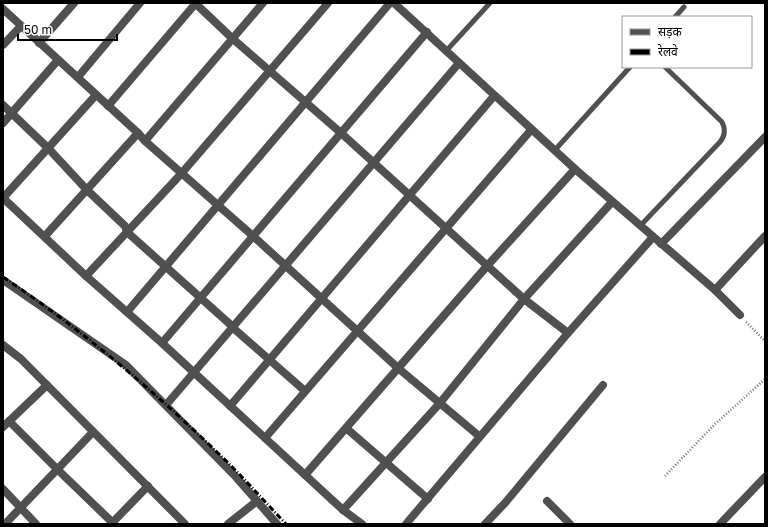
<svg xmlns="http://www.w3.org/2000/svg" width="768" height="527" viewBox="0 0 768 527" font-family="'Golos Text','Noto Sans Devanagari',sans-serif">
<style>
.lines{fill:none;stroke-linecap:round;stroke-linejoin:round}
.path{stroke:#727272;stroke-width:2.5;stroke-dasharray:1 2;stroke-linecap:butt}
.service{stroke:#505050;stroke-width:5}
.minor{stroke:#505050;stroke-width:8}
.rail{stroke:#000;stroke-width:3;stroke-dasharray:6 2 1 2;stroke-linecap:butt}
</style>
<rect width="100%" height="100%" fill="#fff"/>
<g class="lines">
<g class="path">
<path d="M 746,322 L 765,341"/>
<path d="M 665,476 L 715,424 L 765,379"/>
</g>
<g class="service">
<path d="M 675,17 L 684,7"/>
<path d="M 446,51 L 490,3"/>
<path d="M 554,151 L 630,67"/>
<path d="M 640,226 L 720,142 C 725,136 726,130 722,122 L 665,67"/>
</g>
<g class="minor">
<path d="M 195,3 L 233,39 L 341,133 L 524,299 L 568,333"/>
<path d="M 394,3 L 575,169 L 715,290 L 740,315"/>
<path d="M 3,9 L 138,133 L 145,141 L 253,236 L 398,368 L 479,436"/>
<path d="M 39,43 L 74,3"/>
<path d="M 3,45 L 21,26"/>
<path d="M 78,77 L 140,3"/>
<path d="M 3,105 L 48,148 L 87,190 L 125,226 L 127,232 L 232,326 L 232,327 L 305,391"/>
<path d="M 108,106 L 196,3"/>
<path d="M 3,123 L 58,60"/>
<path d="M 145,141 L 263,3"/>
<path d="M 3,198 L 86,276 L 162,343 L 343,510 L 362,524"/>
<path d="M 3,198 L 96,95"/>
<path d="M 45,236 L 138,133"/>
<path d="M 661,244 L 765,137"/>
<path d="M 86,276 L 181,174 L 328,3"/>
<path d="M 3,280 L 126,365 L 236,477 L 277,524"/>
<path d="M 715,290 L 765,236"/>
<path d="M 127,312 L 390,3"/>
<path d="M 162,343 L 427,32"/>
<path d="M 3,345 L 21,359 L 185,524"/>
<path d="M 166,405 L 459,63"/>
<path d="M 230,406 L 494,96"/>
<path d="M 9,421 L 57,469 L 114,524"/>
<path d="M 3,427 L 47,385"/>
<path d="M 346,428 L 428,499"/>
<path d="M 265,438 L 531,130"/>
<path d="M 305,475 L 487,266 L 575,169"/>
<path d="M 3,489 L 36,524"/>
<path d="M 547,501 L 570,524"/>
<path d="M 343,510 L 440,403 L 524,299 L 612,202"/>
<path d="M 5,524 L 93,432"/>
<path d="M 111,524 L 148,486"/>
<path d="M 228,524 L 257,501"/>
<path d="M 406,524 L 568,333 L 653,237"/>
<path d="M 485,524 L 505,503 L 603,385"/>
<path d="M 720,524 L 765,477"/>
</g>
<path class="rail" d="M 3,277 C 81,329 153,390 221,456 C 243,477 264,501 286,524"/>
</g>
<rect width="768" height="527" fill="none" stroke="#000000" stroke-width="8"/>
<rect x="622" y="16" width="130" height="52" fill="#ffffff" stroke="#999999"/>
<rect x="630" y="29" width="20" height="6" fill="#505050" stroke="#999999"/>
<text x="658" y="36" font-size="12" fill="#000000">सड़क</text>
<rect x="630" y="49" width="20" height="6" fill="#000000" stroke="#999999"/>
<text x="658" y="56" font-size="12" fill="#000000">रेलवे</text>
<path d="M18 34v6h99v-6" fill="none" stroke="#000000" stroke-width="2"/>
<text x="24" y="34" font-size="12" fill="#000000" stroke="#ffffff" stroke-width="3" paint-order="stroke">50 m</text>
</svg>
